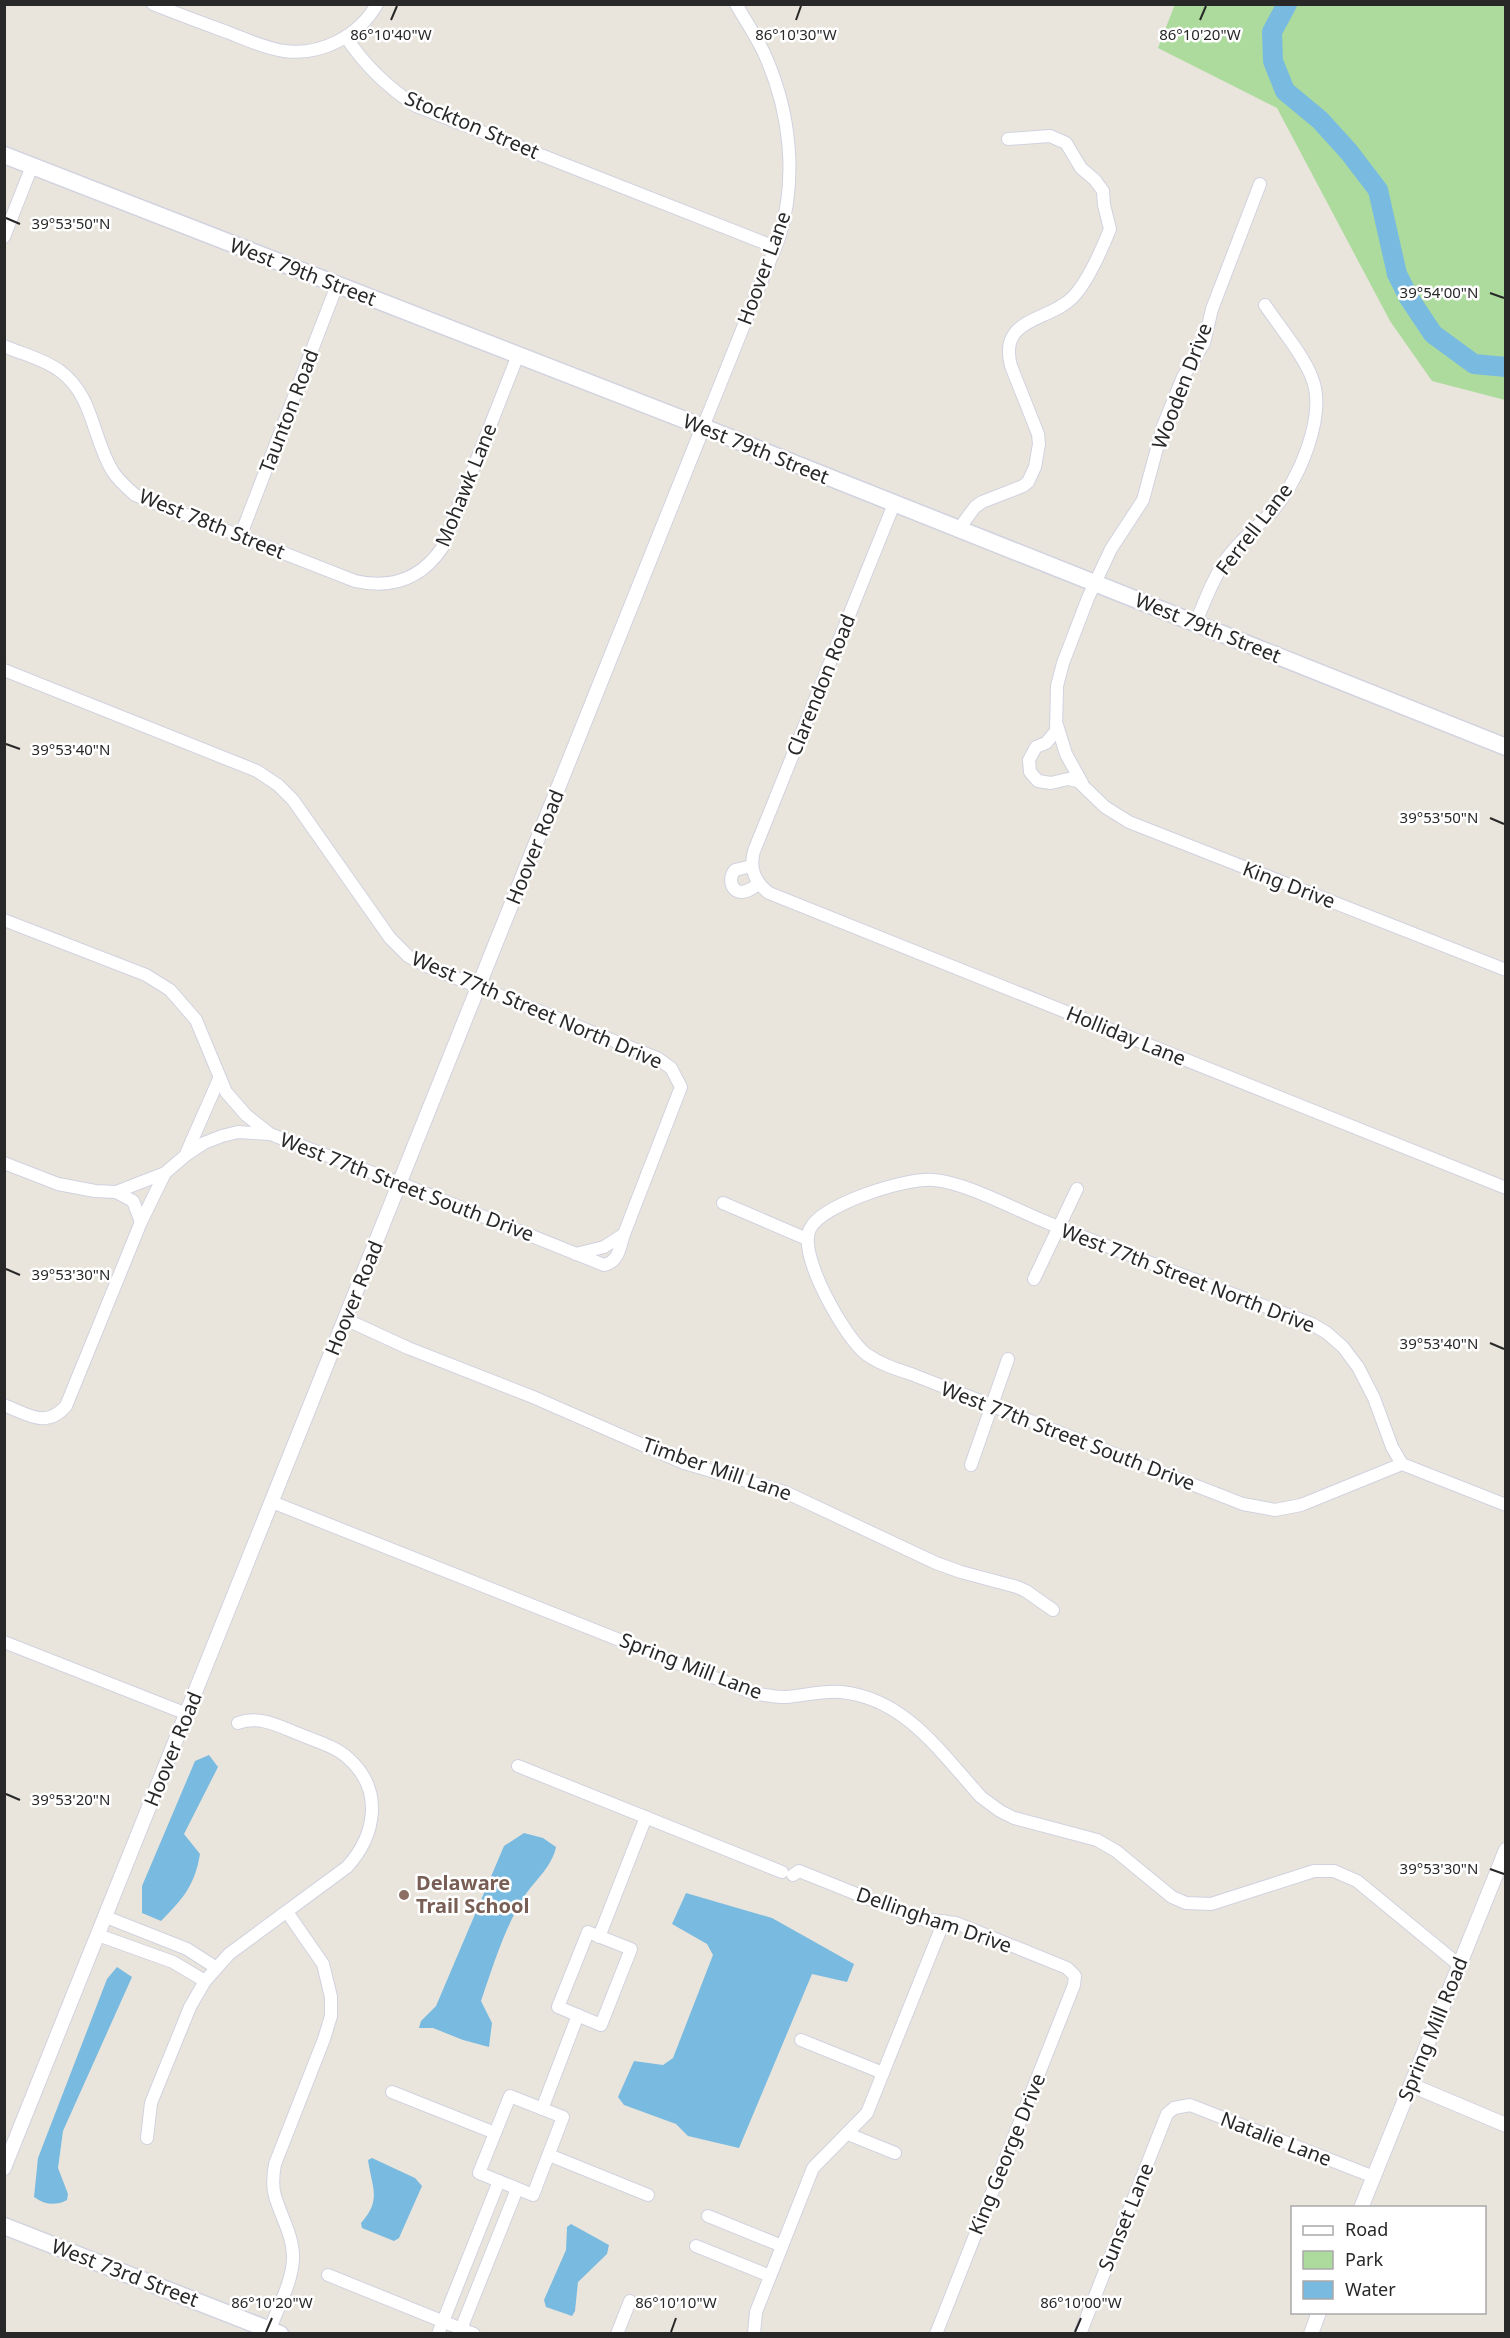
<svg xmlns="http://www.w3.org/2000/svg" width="1510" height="2338" viewBox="0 0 1510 2338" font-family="'Noto Sans',sans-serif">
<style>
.green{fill:#acdb9d}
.water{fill:#79bae1}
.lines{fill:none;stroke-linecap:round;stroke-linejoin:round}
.river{stroke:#79bae1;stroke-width:20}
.minor-casing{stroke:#d1d2e0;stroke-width:14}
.tertiary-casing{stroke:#d1d2e0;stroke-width:16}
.secondary-casing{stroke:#d1d2e0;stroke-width:19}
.minor{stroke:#fff;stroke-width:12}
.tertiary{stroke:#fff;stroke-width:14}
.secondary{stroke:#fff;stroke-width:16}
.ticks{fill:none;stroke:#282828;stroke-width:2}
.education-dot{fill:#8d6e63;stroke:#fff;stroke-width:2}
.labels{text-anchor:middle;stroke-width:5;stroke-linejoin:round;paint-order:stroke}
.street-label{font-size:20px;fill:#282828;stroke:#fff}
.education-label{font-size:20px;font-weight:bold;fill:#785e54;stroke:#fff;text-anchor:start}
.ticks-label{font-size:15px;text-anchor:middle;fill:#282828;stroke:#fff;stroke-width:5;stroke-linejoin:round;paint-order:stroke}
</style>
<rect width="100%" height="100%" fill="#e9e5dc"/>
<path class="green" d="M 1175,4 L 1505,5 L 1505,400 L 1432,381 L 1390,321 L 1277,108 L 1158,48 Z"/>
<g class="water">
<path d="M 209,1755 L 218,1767 L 184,1834 L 200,1854 C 195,1885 183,1899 161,1921 L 142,1913 L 142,1886 L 195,1761 Z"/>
<path d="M 524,1833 L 543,1838 L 556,1847 C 552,1867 535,1880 524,1897 C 504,1929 493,1966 481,2001 L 492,2023 L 489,2047 L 463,2040 L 433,2028 L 419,2028 L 421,2021 L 436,2006 L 504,1846 Z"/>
<path d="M 686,1893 L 772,1918 L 854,1964 L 847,1982 L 812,1974 L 739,2148 L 688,2136 L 676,2124 L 624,2105 L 618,2097 L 634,2061 L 663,2065 L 673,2058 L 713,1955 L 707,1944 L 672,1924 Z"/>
<path d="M 117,1967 L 132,1977 L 63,2131 L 58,2168 L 68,2194 L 67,2200 C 56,2206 45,2205 34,2197 L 38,2158 L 107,1979 Z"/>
<path d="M 372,2158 L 415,2178 L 422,2186 L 399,2238 L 394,2241 L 362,2228 L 361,2223 C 382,2200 372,2188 368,2160 Z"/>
<path d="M 571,2224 L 609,2245 L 607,2254 L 578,2282 L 575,2311 L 572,2316 L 546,2307 L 544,2300 L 566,2250 L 567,2227 Z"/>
</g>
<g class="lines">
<path class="river" d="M 1287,4 L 1272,32 L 1273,61 L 1285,91 L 1320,120 L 1349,152 L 1378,190 L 1397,274 L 1409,298 L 1433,334 L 1474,364 L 1506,367"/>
<g class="minor-casing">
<g id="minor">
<path d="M 153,4 C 178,14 202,23 227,32 C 245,39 264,48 284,51 C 321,56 359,36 377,4"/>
<path d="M 346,37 C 365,66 387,87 416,106 L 775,247"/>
<path d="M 1260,184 L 1212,309 L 1204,343 L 1183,377 L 1163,426 L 1143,500 L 1111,549 L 1088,598 L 1063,663 L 1057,686 L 1056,731 L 1046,743 L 1036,747 L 1029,760 L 1030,772 L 1038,781 L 1051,783 L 1068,779 L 1078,781 L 1105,807 L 1129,822 L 1506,970"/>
<path d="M 4,237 L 32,166"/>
<path d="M 4,346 C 22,354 44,359 60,371 C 94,396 92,438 113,472 C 119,481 127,488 135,495 L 355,581 C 391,589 421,579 442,548 L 518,355"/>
<path d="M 703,427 L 779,238 C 798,177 790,110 764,53 C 756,36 745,20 736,4"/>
<path d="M 894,504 L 754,851 C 749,869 755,882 769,893 L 1506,1188"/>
<path d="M 958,530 L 975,507 L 982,502 L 1023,486 L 1028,482 L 1035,467 L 1039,444 L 1038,434 L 1011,366 C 998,317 1048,322 1072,298 C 1087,283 1102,249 1110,229 L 1104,205 L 1103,191 L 1095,180 L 1081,168 L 1066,143 L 1050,136 L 1008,139"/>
<path d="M 240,537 L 337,285"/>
<path d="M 1195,624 C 1205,601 1213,578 1227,558 C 1241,539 1259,526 1274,509 C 1299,480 1327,415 1312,378 C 1304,356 1279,326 1265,305"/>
<path d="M 4,670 L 257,771 L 278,785 L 293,800 L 390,938 L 408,956 L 426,966 L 657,1058 L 671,1068 L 681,1087 L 624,1234 L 604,1247 L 576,1254"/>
<path d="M 1057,725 L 1066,754 L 1082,783"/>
<path d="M 752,866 L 735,870 C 727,879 732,896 746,891 C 751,890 755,886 759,883"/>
<path d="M 4,920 L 146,975 L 170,990 L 196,1020 L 226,1092 L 246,1115 L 270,1134 L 400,1183 L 604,1265 C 619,1262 620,1246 624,1234"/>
<path d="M 186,1154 L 219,1079"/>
<path d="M 4,1163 L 58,1184 L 95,1191 L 116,1192 L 165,1173 L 186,1155 L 204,1143 L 222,1136 L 238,1132 L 269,1134"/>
<path d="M 116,1192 L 133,1201 L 141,1222"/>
<path d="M 723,1203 L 807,1239"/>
<path d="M 1034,1279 L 1077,1189"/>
<path d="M 345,1319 L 408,1348 L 533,1397 L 684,1463 L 785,1492 L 936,1563 L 961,1572 L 1017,1587 L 1026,1591 L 1053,1610"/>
<path d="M 4,1405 C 27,1414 46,1429 66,1406 L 141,1222 L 165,1173"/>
<path d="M 1402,1464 L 1301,1505 L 1275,1510 L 1243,1504 C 1158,1471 1072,1438 988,1404 C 962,1394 936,1384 911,1374 C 896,1369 880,1364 866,1354 C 845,1338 797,1254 810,1229 C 822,1204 907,1177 934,1180 C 969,1183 1021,1213 1056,1226 C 1141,1260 1227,1292 1312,1324 L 1327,1333 L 1343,1347 L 1358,1367 L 1374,1398 L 1392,1447 L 1402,1464 L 1506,1505"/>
<path d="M 971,1465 L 1008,1359"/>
<path d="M 272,1502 L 753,1693 C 764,1695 775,1697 785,1697 C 804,1696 822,1690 841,1692 C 905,1698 941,1753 981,1797 L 1000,1811 L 1014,1818 L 1097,1840 L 1116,1851 L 1172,1897 L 1186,1903 L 1211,1904 L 1314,1871 L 1334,1871 L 1357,1881 L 1459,1965"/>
<path d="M 4,1642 L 187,1714"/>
<path d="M 518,1766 L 782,1872"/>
<path d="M 793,1875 L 799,1871 L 919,1919 L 956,1923 L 1067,1968 L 1075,1976 L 1074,1985 L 936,2334"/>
<path d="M 106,1917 L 187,1949 L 215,1967"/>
<path d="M 588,1932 L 631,1949 L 601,2025 L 558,2007 Z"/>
<path d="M 98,1935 L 173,1962 L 205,1981"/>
<path d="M 599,1937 L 646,1817"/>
<path d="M 801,2040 L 883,2073"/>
<path d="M 392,2092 L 495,2133"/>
<path d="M 510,2096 L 563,2117 L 533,2195 L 479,2173 Z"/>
<path d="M 542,2109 L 578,2015"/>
<path d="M 848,2134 L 895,2153"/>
<path d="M 147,2138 L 151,2103 L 190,2007 L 205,1981 L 229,1954 L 347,1867 C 376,1835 384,1790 348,1758 C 335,1746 315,1741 299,1734 C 279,1726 259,1715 238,1723"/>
<path d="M 549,2155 L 648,2195"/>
<path d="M 708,2216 L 782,2246"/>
<path d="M 696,2246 L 770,2276"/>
<path d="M 328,2275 L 474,2334"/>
<path d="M 270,2329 C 278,2307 292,2283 293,2259 C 294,2237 281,2217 275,2196 C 272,2186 273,2175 275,2164 L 324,2039 L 331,2016 L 331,1997 L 323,1964 L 287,1912"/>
<path d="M 438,2334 L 499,2181"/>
<path d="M 459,2334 L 517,2189"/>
<path d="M 617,2334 L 630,2301"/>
<path d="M 754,2334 L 756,2312 L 813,2168 L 867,2113 L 944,1921"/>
<path d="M 1080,2334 L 1167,2114 L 1174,2108 L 1190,2105 L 1374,2177"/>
</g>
</g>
<g class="tertiary-casing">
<g id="tertiary">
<path d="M 1411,2085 L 1506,2125"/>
<path d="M 4,2168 L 703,427"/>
<path d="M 1361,2208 L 1506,1850"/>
<path d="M 1311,2334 L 1319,2312"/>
</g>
</g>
<g class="secondary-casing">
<g id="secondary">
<path d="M 4,155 L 703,427 L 1506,747"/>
<path d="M 4,2226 L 280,2334"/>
</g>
</g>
<use href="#minor" class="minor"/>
<use href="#tertiary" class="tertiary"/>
<use href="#secondary" class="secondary"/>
</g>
<path class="ticks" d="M 391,20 L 397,6M 796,20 L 801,6M 1200,20 L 1206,6M 6,218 L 20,224M 1490,293 L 1504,298M 6,744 L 20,749M 1490,818 L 1504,824M 6,1269 L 20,1275M 1490,1343 L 1504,1349M 6,1794 L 20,1800M 1490,1869 L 1504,1874M 266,2332 L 272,2318M 671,2332 L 676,2318M 1075,2332 L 1081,2318"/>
<circle class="education-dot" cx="404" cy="1895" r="6"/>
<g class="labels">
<g class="street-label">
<text transform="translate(472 125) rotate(23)" y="7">Stockton Street</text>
<text transform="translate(764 268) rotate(-70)" y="7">Hoover Lane</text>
<text transform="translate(303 272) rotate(21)" y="7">West 79th Street</text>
<text transform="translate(1182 386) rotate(-69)" y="7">Wooden Drive</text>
<text transform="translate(289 411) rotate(-69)" y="7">Taunton Road</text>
<text transform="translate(756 449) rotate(22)" y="7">West 79th Street</text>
<text transform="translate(466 485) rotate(-68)" y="7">Mohawk Lane</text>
<text transform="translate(212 524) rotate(22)" y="7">West 78th Street</text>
<text transform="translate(1254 529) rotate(-52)" y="7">Ferrell Lane</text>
<text transform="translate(1208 628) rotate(22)" y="7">West 79th Street</text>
<text transform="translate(821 685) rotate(-68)" y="7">Clarendon Road</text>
<text transform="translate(535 847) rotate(-68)" y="7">Hoover Road</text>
<text transform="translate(1289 885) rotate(21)" y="7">King Drive</text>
<text transform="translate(537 1010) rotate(23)" y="7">West 77th Street North Drive</text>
<text transform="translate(1126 1036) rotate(22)" y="7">Holliday Lane</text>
<text transform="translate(407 1187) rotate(21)" y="7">West 77th Street South Drive</text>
<text transform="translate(1188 1278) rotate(21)" y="7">West 77th Street North Drive</text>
<text transform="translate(354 1298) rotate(-68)" y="7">Hoover Road</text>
<text transform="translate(1068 1436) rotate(21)" y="7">West 77th Street South Drive</text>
<text transform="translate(717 1469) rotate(19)" y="7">Timber Mill Lane</text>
<text transform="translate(691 1666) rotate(21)" y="7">Spring Mill Lane</text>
<text transform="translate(173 1749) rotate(-68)" y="7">Hoover Road</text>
<text transform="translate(934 1920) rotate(19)" y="7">Dellingham Drive</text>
<text transform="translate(1433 2029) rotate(-68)" y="7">Spring Mill Road</text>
<text transform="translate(1276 2139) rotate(21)" y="7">Natalie Lane</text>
<text transform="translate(1007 2154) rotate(-68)" y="7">King George Drive</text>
<text transform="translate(1126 2217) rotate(-68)" y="7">Sunset Lane</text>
<text transform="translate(125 2273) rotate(21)" y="7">West 73rd Street</text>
</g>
<g class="education-label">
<text x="416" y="1890">Delaware<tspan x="416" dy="23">Trail School</tspan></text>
</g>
</g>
<g class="ticks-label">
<text x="391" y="40">86°10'40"W</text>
<text x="796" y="40">86°10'30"W</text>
<text x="1200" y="40">86°10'20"W</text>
<text x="71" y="229">39°53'50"N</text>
<text x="1439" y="298">39°54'00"N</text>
<text x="71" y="755">39°53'40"N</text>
<text x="1439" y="823">39°53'50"N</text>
<text x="71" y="1280">39°53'30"N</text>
<text x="1439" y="1349">39°53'40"N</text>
<text x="71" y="1805">39°53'20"N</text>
<text x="1439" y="1874">39°53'30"N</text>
<text x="272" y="2308">86°10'20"W</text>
<text x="676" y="2308">86°10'10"W</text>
<text x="1081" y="2308">86°10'00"W</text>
</g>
<rect width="1510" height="2338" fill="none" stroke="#282828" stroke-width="12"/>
<rect x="1291" y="2206" width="195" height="108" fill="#ffffff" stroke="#a9a9a9" stroke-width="1.5"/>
<rect x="1303" y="2226" width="30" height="9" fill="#ffffff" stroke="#a9a9a9" stroke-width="1.5"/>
<text x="1345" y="2236" font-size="18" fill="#282828">Road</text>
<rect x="1303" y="2251" width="30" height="18" fill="#acdb9d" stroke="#a9a9a9" stroke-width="1.5"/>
<text x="1345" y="2266" font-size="18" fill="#282828">Park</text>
<rect x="1303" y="2281" width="30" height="18" fill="#79bae1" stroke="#a9a9a9" stroke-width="1.5"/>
<text x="1345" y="2296" font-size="18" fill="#282828">Water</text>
</svg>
